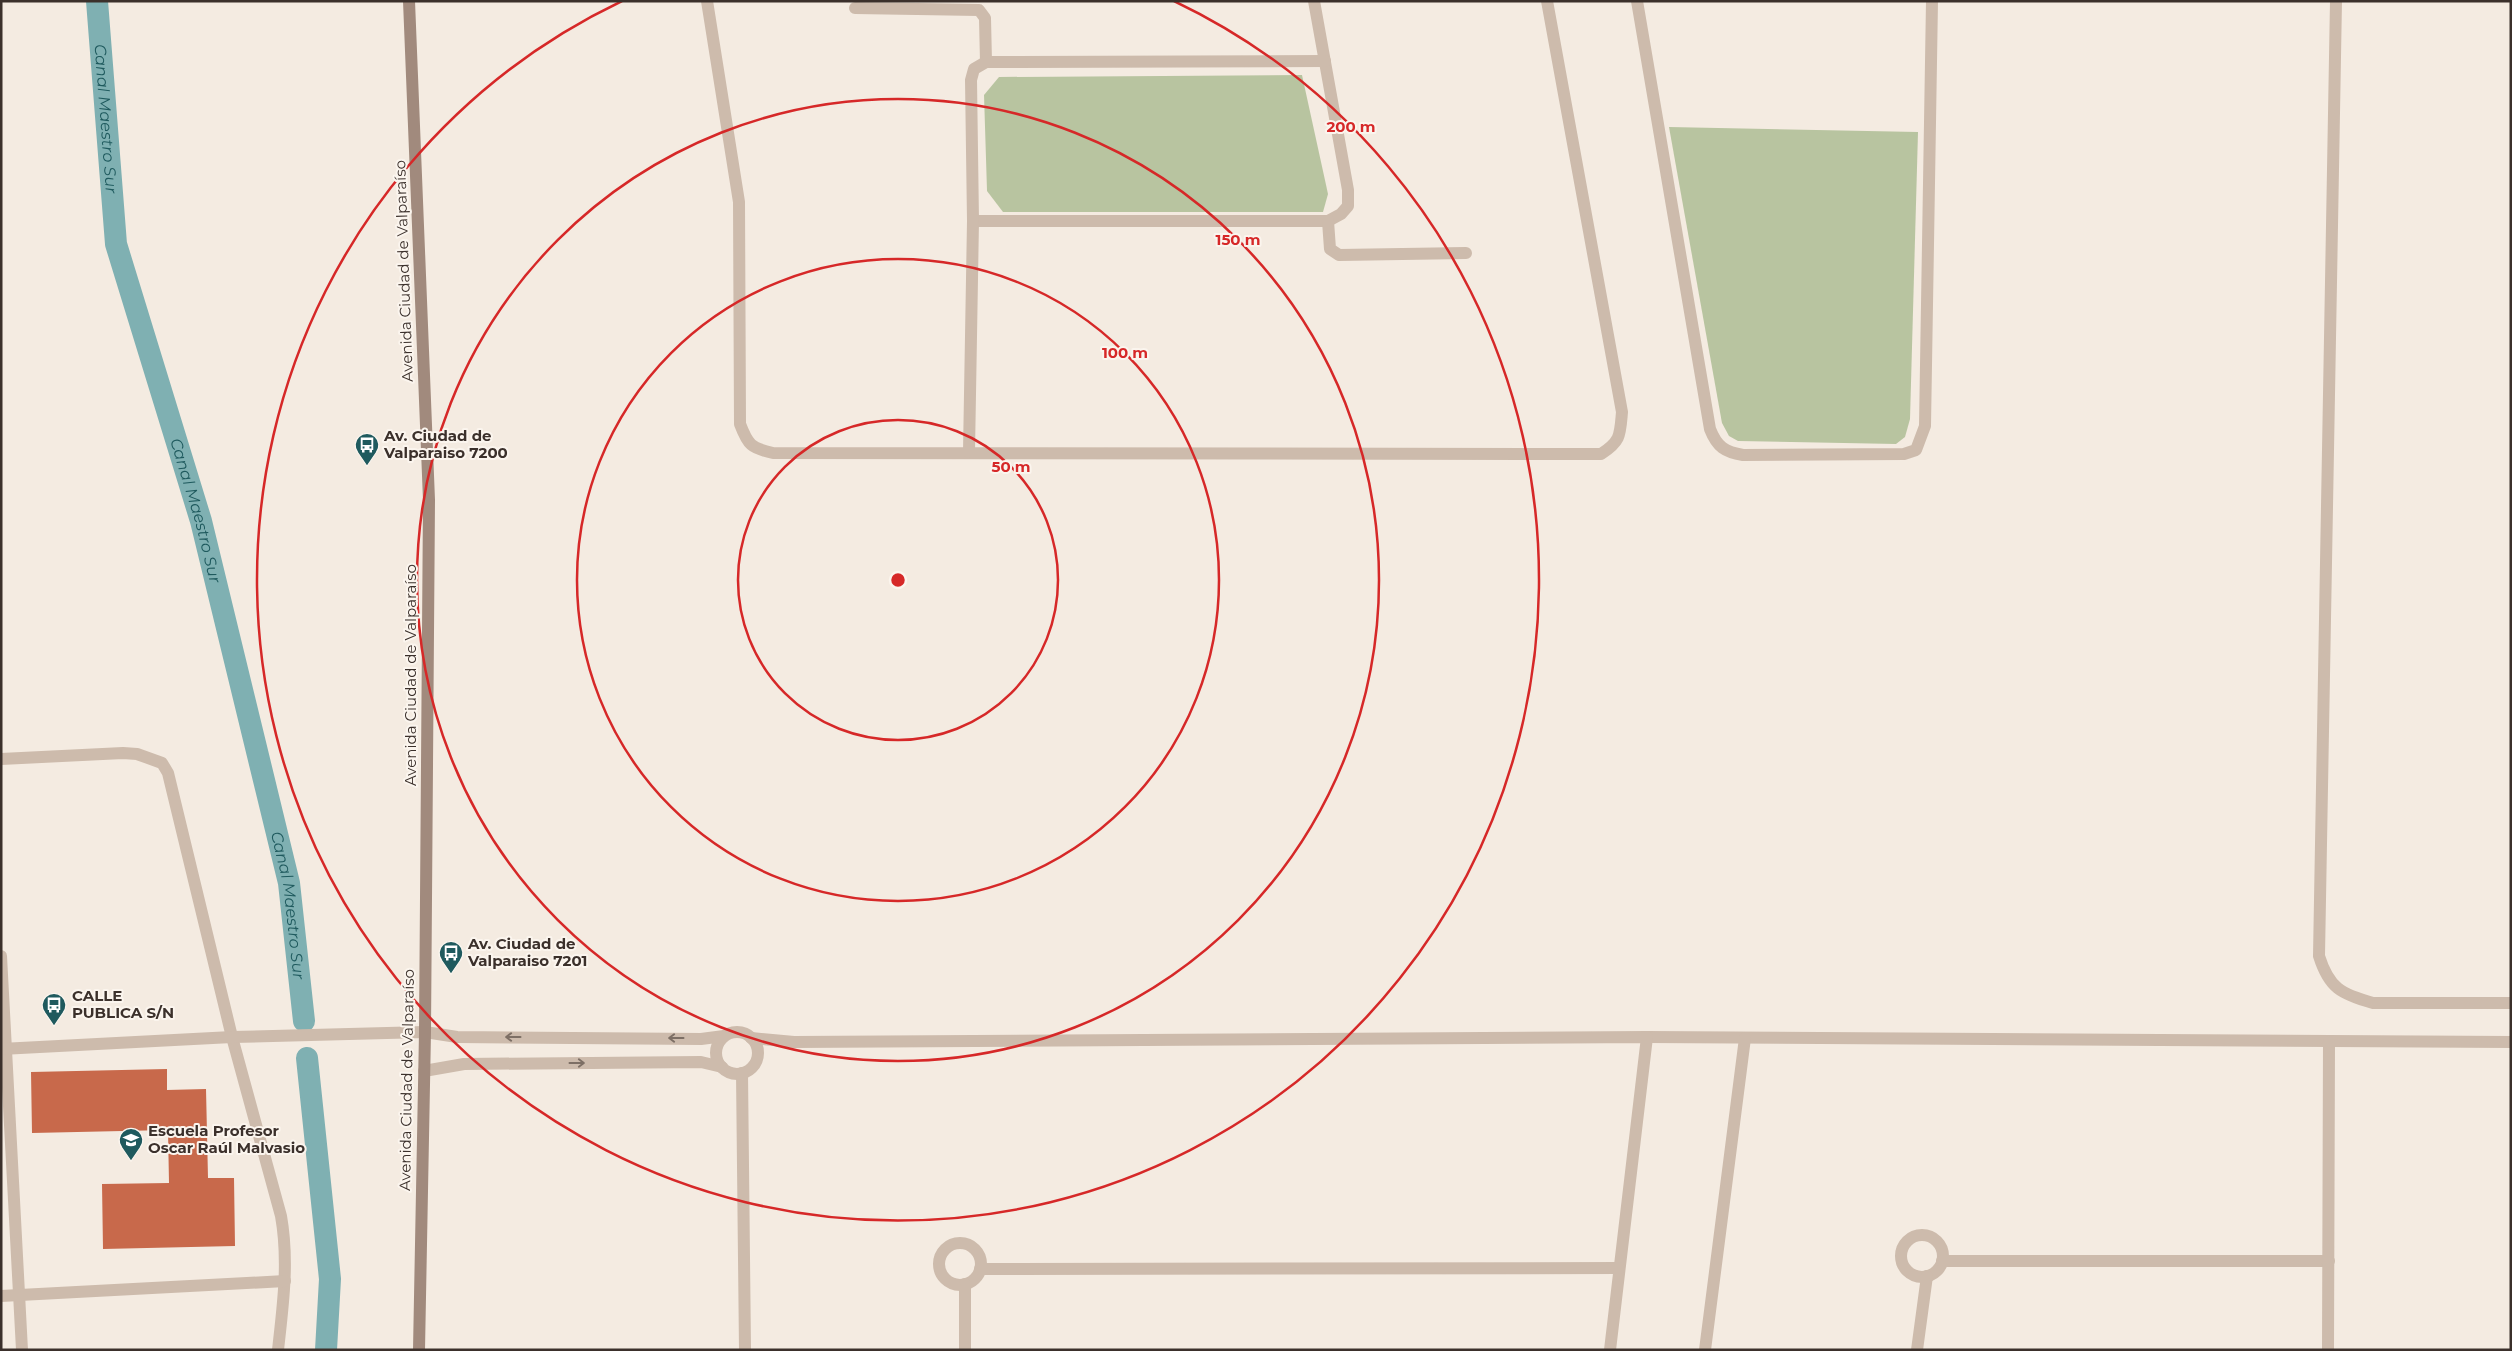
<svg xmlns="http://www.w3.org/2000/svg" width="2512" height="1351" viewBox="0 0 2512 1351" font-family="Montserrat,sans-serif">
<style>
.green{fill:#b8c4a0}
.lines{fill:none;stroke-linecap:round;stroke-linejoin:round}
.canal{stroke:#7fb0b2;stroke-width:22}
.building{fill:#c8694b}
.street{stroke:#cdbbac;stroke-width:12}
.secondary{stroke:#a18a7d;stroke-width:12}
.oneway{stroke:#7d6f65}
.ring{fill:none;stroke:#d62828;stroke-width:2.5}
.labels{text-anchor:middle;stroke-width:4;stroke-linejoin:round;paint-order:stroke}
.street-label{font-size:15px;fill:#3b302b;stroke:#fbf5ee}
.poi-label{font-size:15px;font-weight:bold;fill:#3b302b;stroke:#fbf5ee;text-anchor:start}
.water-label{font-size:16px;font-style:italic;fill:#1f5a5e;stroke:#fbf5ee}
.centre{fill:#d62828;stroke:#fbf5ee;stroke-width:2.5}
.ring-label{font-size:15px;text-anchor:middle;font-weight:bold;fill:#d62828;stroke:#fbf5ee;stroke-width:4;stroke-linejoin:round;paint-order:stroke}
</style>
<rect width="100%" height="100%" fill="#f4ebe1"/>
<g class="green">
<path d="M 1302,75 L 1328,194 L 1323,212 L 1003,212 L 987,191 L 984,95 L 999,77 Z"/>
<path d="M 1669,127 L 1918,132 L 1910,419 L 1905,437 L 1896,444 L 1738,441 L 1729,436 L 1722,423 Z"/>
</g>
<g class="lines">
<g class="canal">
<path id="s1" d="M 97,1 L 116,244 L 201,521 L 289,883 L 304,1021"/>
<path d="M 307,1058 L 330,1279 L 326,1350"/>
</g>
</g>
<path class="building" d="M 167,1069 L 167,1090 L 206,1089 L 208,1178 L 234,1178 L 235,1246 L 103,1249 L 102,1184 L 169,1183 L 168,1130 L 32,1133 L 31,1072 Z"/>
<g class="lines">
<g class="street">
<path d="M 707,1 L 739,202 L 740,424 C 748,445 751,448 773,453 L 1601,454 C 1621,441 1620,435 1622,412 L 1547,1"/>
<path d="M 1637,1 L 1710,429 C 1717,447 1725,452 1743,455 L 1904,454 L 1916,450 L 1925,426 L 1932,1"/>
<path d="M 2336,1 L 2319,956 C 2329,988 2341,994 2373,1003 L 2511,1003"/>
<path d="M 855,8 L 979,10 L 985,18 L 986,62"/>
<path d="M 973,221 L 1328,221 L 1341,214 L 1348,206 L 1348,190 L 1314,1"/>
<path d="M 1328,221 L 1330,249 L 1339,255 L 1466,253"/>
<path d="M 969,452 L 973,221 L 971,80 L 974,69 L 986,62 L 1325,61"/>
<path d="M 1,759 L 123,753 L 137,754 L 162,763 L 168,773 L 232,1037 L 281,1216 C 289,1261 283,1305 278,1350"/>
<path d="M 1,956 L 22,1350"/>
<circle cx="737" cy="1053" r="21"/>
<path d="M 1647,1037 L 2511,1042"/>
<path d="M 751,1038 L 794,1042 L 1647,1037 L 1610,1350"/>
<path d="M 1,1049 L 232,1037 L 425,1032 L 457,1037 L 701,1039 L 724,1036"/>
<path d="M 424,1071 L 464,1064 L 701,1062 L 722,1067"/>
<path d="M 742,1073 L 745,1350"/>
<circle cx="1922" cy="1256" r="21"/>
<circle cx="960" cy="1264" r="21"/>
<path d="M 1942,1261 L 2329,1261"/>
<path d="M 980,1269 L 1619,1268"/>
<path d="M 965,1284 L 965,1350"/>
<path d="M 1,1296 L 285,1281"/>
<path d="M 1705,1350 L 1745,1038"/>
<path d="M 1917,1350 L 1927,1276"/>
<path d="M 2328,1350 L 2329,1042"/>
</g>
<path class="secondary" d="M 409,1 L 429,500 L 425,1032 L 419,1350"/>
</g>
<defs><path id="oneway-shaft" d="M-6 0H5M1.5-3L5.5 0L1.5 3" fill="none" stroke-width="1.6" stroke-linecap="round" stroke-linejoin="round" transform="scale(1.25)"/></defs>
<g class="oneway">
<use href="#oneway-shaft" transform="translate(513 1037) rotate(-180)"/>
<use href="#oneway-shaft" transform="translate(676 1038) rotate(-180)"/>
<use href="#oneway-shaft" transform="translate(577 1063)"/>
</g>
<g class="ring">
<circle cx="898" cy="580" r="160"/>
<circle cx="898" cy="580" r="321"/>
<circle cx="898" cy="580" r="481"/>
<path d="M1174 1A641 641 0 1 1 622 1"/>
</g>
<defs>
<g id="bus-pin" transform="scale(1.25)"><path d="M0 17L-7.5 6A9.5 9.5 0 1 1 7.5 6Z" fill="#1f5a5e" stroke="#fbf5ee"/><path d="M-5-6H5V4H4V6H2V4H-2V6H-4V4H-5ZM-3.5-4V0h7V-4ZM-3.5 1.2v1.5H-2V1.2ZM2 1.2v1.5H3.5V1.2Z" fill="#fff"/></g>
<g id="school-pin" transform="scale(1.25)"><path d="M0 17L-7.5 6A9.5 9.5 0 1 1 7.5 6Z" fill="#1f5a5e" stroke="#fbf5ee"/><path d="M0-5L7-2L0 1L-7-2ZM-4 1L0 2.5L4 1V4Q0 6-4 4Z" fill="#fff"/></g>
</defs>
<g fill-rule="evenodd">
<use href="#bus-pin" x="367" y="445"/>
<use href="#bus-pin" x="451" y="953"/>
<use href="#bus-pin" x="54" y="1005"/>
<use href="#school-pin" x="131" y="1140"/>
</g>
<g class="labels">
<g class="street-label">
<text transform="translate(404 271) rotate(-92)" y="5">Avenida Ciudad de Valparaíso</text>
<text transform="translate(411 675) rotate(-90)" y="5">Avenida Ciudad de Valparaíso</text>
<text transform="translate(407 1080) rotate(-89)" y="5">Avenida Ciudad de Valparaíso</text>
</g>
<g class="poi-label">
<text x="384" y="441">Av. Ciudad de<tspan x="384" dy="17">Valparaiso 7200</tspan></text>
<text x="468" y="949">Av. Ciudad de<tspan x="468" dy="17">Valparaiso 7201</tspan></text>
<text x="72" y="1001">CALLE<tspan x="72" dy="17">PUBLICA S/N</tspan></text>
<text x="148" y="1136">Escuela Profesor<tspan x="148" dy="17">Oscar Raúl Malvasio</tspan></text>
</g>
<g class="water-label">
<text dy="6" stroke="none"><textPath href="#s1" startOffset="118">Canal Maestro Sur</textPath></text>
<text dy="6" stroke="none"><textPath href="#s1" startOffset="522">Canal Maestro Sur</textPath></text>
<text dy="6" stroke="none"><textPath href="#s1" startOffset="928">Canal Maestro Sur</textPath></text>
</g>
</g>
<circle cx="898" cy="580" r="8" class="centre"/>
<g class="ring-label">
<text x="1351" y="132">200 m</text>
<text x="1238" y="245">150 m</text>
<text x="1125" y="358">100 m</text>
<text x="1011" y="472">50 m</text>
</g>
<rect width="2512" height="1351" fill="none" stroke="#3b302b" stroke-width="5"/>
</svg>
